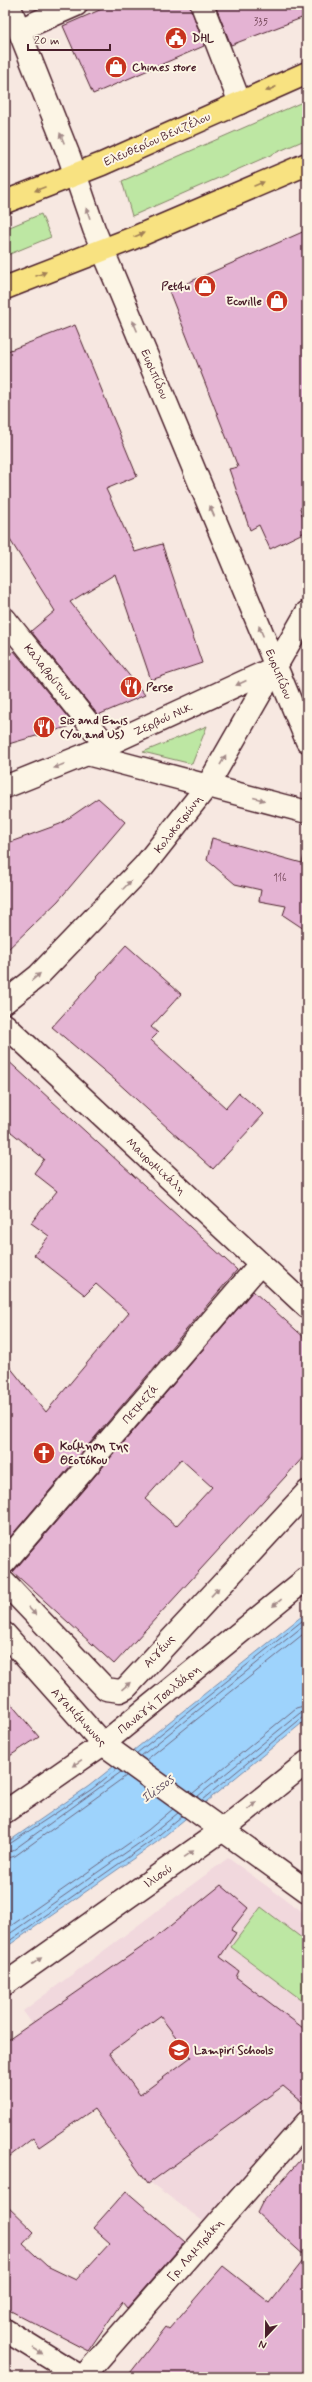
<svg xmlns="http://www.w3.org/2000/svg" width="312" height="2382" viewBox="0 0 312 2382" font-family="Mynerve,sans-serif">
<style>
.built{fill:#f1d8dd}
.green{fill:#bde7a3;stroke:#848367}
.water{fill:#9ed3fc;stroke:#7c8ba8}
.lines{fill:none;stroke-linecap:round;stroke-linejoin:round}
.shore{stroke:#6c677f;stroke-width:1}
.building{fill:#e4b3d3;stroke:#4a1f2b;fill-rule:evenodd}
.minor-casing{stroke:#4a1f2b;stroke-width:25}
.major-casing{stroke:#4a1f2b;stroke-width:25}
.minor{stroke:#fcf5e5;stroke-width:22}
.major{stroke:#f8e281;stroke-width:22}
.oneway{fill:#a18056}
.oneway2{fill:#a38a88}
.labels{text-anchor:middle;stroke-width:4;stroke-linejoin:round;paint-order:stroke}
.number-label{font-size:10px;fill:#704455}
.poi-label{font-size:12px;font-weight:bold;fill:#4a1f2b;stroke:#fcf5e5;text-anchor:start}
.street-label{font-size:12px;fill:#4a1f2b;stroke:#fcf5e5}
.water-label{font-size:13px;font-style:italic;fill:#5f4c5f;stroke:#fcf5e5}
</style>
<rect width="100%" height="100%" fill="#f7e8e1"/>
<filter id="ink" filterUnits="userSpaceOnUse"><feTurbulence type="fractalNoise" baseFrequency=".025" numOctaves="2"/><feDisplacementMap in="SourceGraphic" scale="8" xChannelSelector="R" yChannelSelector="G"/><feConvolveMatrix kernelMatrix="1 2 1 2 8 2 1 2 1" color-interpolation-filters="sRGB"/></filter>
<g filter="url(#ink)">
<path class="built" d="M 228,1858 L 307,1915 L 307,2108 L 207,2224 L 144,2178 L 23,2011 Z"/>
<g class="green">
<path d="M 307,100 L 307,139 L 132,216 L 122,181 Z"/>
<path d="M 41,214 L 51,237 L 5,256 L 5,229 Z"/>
<path d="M 207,726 L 192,764 L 143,752 Z"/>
<path d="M 261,1907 L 307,1942 L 307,2004 L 231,1947 Z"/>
</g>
<path class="water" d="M 307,1612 L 307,1719 L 157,1842 L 5,1948 L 5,1844 L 89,1786 Z"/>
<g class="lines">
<g class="shore">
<path d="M 137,1753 L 307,1617"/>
<path d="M 141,1756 L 307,1623"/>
<path d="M 146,1760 L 307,1631"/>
<path d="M 192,1794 L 296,1708 L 307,1705"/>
<path d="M 197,1797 L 300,1713 L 307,1711"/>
<path d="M 202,1800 L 303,1717 L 307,1716"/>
<path d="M 5,1847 L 92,1789 L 117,1769"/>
<path d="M 5,1852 L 12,1851 L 121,1772"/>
<path d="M 5,1859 L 15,1856 L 126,1776"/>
<path d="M 5,1930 L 148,1830 L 173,1809"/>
<path d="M 5,1937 L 151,1835 L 178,1813"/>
<path d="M 5,1944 L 154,1839 L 182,1816"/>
</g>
</g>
<g class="building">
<path d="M 111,5 L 190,5 L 204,46 L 93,94 L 63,26 Z"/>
<path d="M 215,5 L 307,5 L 307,16 L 231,45 Z"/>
<path d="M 307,230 L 307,506 L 300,508 L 307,531 L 270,549 L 259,525 L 250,530 L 229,469 L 238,467 L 169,291 Z"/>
<path d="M 75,325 L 137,476 L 106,489 L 135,552 L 162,544 L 202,663 L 151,680 L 115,574 L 70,602 L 145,695 L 98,715 L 31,631 L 55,611 L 5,532 L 5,352 Z"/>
<path d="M 14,651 L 74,725 L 5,745 L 5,658 Z"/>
<path d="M 98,798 L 125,822 L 58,901 L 5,952 L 5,844 L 60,824 Z"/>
<path d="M 212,838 L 302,863 L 304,856 L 307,857 L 307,931 L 283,915 L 286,906 L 259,901 L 261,890 L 235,884 L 207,860 Z"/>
<path d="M 126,945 L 181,994 L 151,1027 L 158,1033 L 151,1040 L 226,1108 L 239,1093 L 264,1114 L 213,1169 L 115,1080 L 52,1027 Z"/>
<path d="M 5,1058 L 237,1270 L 5,1543 L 5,1361 L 46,1412 L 129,1313 L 96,1284 L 85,1295 L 34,1255 L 49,1236 L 31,1223 L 57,1191 L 34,1173 L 44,1159 L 5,1127 Z"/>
<path d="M 253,1291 L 307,1340 L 307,1453 L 114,1664 L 13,1572 ZM 181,1459 L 212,1487 L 176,1526 L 145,1499 Z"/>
<path d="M 5,1697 L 39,1737 L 5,1759 Z"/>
<path d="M 221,1885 L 248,1908 L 231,1930 L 236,1933 L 220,1957 L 239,1971 L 236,1977 L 307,2031 L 307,2106 L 283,2086 L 148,2184 L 94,2109 L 39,2147 L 33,2138 L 5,2160 L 5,2042 L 155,1938 ZM 160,2016 L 191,2057 L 140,2095 L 109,2053 Z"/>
<path d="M 307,2152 L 307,2377 L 127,2377 L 166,2327 L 169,2329 L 223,2266 L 270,2303 L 306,2257 L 257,2213 L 262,2203 Z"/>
<path d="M 126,2191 L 185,2242 L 127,2308 L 122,2302 L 88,2351 L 5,2308 L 5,2204 L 34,2232 L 23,2244 L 47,2266 L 76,2280 L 110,2243 L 93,2228 Z"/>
</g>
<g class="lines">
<g class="minor-casing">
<g id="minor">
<path d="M 9,5 L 69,156 L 94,229 L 307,741"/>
<path d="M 202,5 L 240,103"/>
<path d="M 19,30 L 76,5"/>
<path d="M 5,619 L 106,745"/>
<path d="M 87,754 L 307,812"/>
<path d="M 5,787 L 87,754 L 276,667"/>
<path d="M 5,1002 L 39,975 L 144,866 L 208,785 L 307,612"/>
<path d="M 5,1025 L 307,1307"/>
<path d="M 5,1562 L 260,1264"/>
<path d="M 5,1583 L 106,1689 L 120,1691 L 126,1688 L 307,1492"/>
<path d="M 5,1634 L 103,1744 L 307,1891"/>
<path d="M 5,1812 L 103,1744 L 307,1578"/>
<path d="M 5,1984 L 221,1831 L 307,1762"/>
<path d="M 5,2330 L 81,2377"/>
<path d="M 83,2377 L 307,2122"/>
</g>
</g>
<g class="major-casing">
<g id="major">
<path d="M 5,202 L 102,164 L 307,73"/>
<path d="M 5,288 L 131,239 L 307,164"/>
</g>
</g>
<use href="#minor" class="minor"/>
<use href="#major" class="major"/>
</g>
<defs><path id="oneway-solid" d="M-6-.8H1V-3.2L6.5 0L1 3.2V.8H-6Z"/></defs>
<g class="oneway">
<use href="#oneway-solid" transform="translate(271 89) rotate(156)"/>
<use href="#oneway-solid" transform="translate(259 184) rotate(-23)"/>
<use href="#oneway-solid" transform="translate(40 189) rotate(159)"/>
<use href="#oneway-solid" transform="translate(139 235) rotate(-23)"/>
<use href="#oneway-solid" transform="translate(41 274) rotate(-22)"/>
</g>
<g class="oneway2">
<use href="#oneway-solid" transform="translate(62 138) rotate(-112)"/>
<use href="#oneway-solid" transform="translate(88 213) rotate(-109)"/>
<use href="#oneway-solid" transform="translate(135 326) rotate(-113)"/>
<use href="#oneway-solid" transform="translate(212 511) rotate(-113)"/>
<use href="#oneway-solid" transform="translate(261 631) rotate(-113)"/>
<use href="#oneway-solid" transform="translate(241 683) rotate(155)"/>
<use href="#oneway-solid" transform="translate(223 760) rotate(-60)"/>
<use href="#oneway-solid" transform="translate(59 766) rotate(158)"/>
<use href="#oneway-solid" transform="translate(259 799) rotate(15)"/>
<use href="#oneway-solid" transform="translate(127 885) rotate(-46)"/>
<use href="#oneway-solid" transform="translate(36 977) rotate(-40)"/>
<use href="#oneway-solid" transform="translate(215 1592) rotate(-47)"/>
<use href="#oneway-solid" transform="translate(277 1603) rotate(141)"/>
<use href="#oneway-solid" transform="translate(32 1611) rotate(46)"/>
<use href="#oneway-solid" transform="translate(126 1686) rotate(-41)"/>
<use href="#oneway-solid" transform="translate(77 1763) rotate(145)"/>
<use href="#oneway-solid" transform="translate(252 1806) rotate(-39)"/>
<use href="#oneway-solid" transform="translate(189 1854) rotate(-35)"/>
<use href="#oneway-solid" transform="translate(37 1961) rotate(-35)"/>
<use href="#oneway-solid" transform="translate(38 2351) rotate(32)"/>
</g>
</g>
<defs>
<g id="civic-disc" transform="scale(1.15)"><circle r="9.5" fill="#c8321e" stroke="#fcf5e5"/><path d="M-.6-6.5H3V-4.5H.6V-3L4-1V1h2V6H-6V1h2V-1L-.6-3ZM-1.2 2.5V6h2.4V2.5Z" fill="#fff"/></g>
<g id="shop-disc" transform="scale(1.15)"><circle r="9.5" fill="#c8321e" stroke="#fcf5e5"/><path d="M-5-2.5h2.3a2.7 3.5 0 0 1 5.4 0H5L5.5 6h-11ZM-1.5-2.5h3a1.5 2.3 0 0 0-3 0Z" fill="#fff"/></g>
<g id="restaurant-disc" transform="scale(1.15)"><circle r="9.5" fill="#c8321e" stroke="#fcf5e5"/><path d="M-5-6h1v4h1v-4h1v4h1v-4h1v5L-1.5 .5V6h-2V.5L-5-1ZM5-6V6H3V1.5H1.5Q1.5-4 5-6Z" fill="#fff"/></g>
<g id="church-disc" transform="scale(1.15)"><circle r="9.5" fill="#c8321e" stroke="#fcf5e5"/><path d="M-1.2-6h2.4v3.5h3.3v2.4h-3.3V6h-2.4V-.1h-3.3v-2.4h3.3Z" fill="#fff"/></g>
<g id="school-disc" transform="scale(1.15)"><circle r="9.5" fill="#c8321e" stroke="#fcf5e5"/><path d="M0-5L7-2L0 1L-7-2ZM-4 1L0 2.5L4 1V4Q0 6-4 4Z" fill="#fff"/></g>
</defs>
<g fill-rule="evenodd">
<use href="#civic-disc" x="176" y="38"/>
<use href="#shop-disc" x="116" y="67"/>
<use href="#shop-disc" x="205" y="286"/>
<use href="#shop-disc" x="277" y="301"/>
<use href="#restaurant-disc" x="131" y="687"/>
<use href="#restaurant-disc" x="44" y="727"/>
<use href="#church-disc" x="44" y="1453"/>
<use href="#school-disc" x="179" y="2050"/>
</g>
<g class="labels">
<g class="number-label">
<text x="261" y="25">335</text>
<text x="280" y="881">116</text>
</g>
<g class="poi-label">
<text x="192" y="42">DHL</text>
<text x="132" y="71">Chines store</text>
<text x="190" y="290" text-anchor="end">Pet4u</text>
<text x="262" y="305" text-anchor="end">Ecoville</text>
<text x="146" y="691">Perse</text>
<text x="60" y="724">Sis and Emis<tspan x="60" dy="14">(You and Us)</tspan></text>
<text x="60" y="1450">Κοίμηση της<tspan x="60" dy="14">Θεοτόκου</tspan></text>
<text x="194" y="2054">Lampiri Schools</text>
</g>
<g class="street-label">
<text transform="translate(157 139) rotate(-24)" y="4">Ελευθερίου Βενιζέλου</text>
<text transform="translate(155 374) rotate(67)" y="4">Ευριπίδου</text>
<text transform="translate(48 672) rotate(51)" y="4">Καλαβρύτων</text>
<text transform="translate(279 674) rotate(68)" y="4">Ευριπίδου</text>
<text transform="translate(163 719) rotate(-25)" y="4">Ζερβού Νικ.</text>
<text transform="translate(178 824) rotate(-52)" y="4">Κολοκοτρώνη</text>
<text transform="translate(156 1166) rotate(43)" y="4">Μαυρομιχάλη</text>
<text transform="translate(140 1404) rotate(-49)" y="4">Πετμεζά</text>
<text transform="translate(159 1651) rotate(-47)" y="4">Αιγέως</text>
<text transform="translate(159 1699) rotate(-39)" y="4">Παναγή Τσαλδάρη</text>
<text transform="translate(79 1717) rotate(47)" y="4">Αγαμέμνωνος</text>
<text transform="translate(158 1876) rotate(-35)" y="4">Ιλισού</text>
<text transform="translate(195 2250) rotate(-49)" y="4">Γρ. Λαμπράκη</text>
</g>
<g class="water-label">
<text transform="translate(157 1788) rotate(-37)" y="5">Ilissos</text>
</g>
</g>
<rect width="312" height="2382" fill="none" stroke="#fcf5e5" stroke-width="20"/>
<rect x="10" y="10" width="292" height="2362" fill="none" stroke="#4a1f2b" stroke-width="1.5" filter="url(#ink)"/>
<g transform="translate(266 2336) rotate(202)" stroke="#fcf5e5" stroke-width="3" paint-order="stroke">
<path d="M0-3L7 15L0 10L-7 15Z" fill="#4a1f2b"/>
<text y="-6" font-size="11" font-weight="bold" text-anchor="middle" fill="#4a1f2b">N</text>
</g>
<path d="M28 44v6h82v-6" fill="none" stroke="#4a1f2b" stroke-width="2"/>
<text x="34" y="44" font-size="12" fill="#4a1f2b" stroke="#fcf5e5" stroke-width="3" paint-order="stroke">20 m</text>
</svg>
